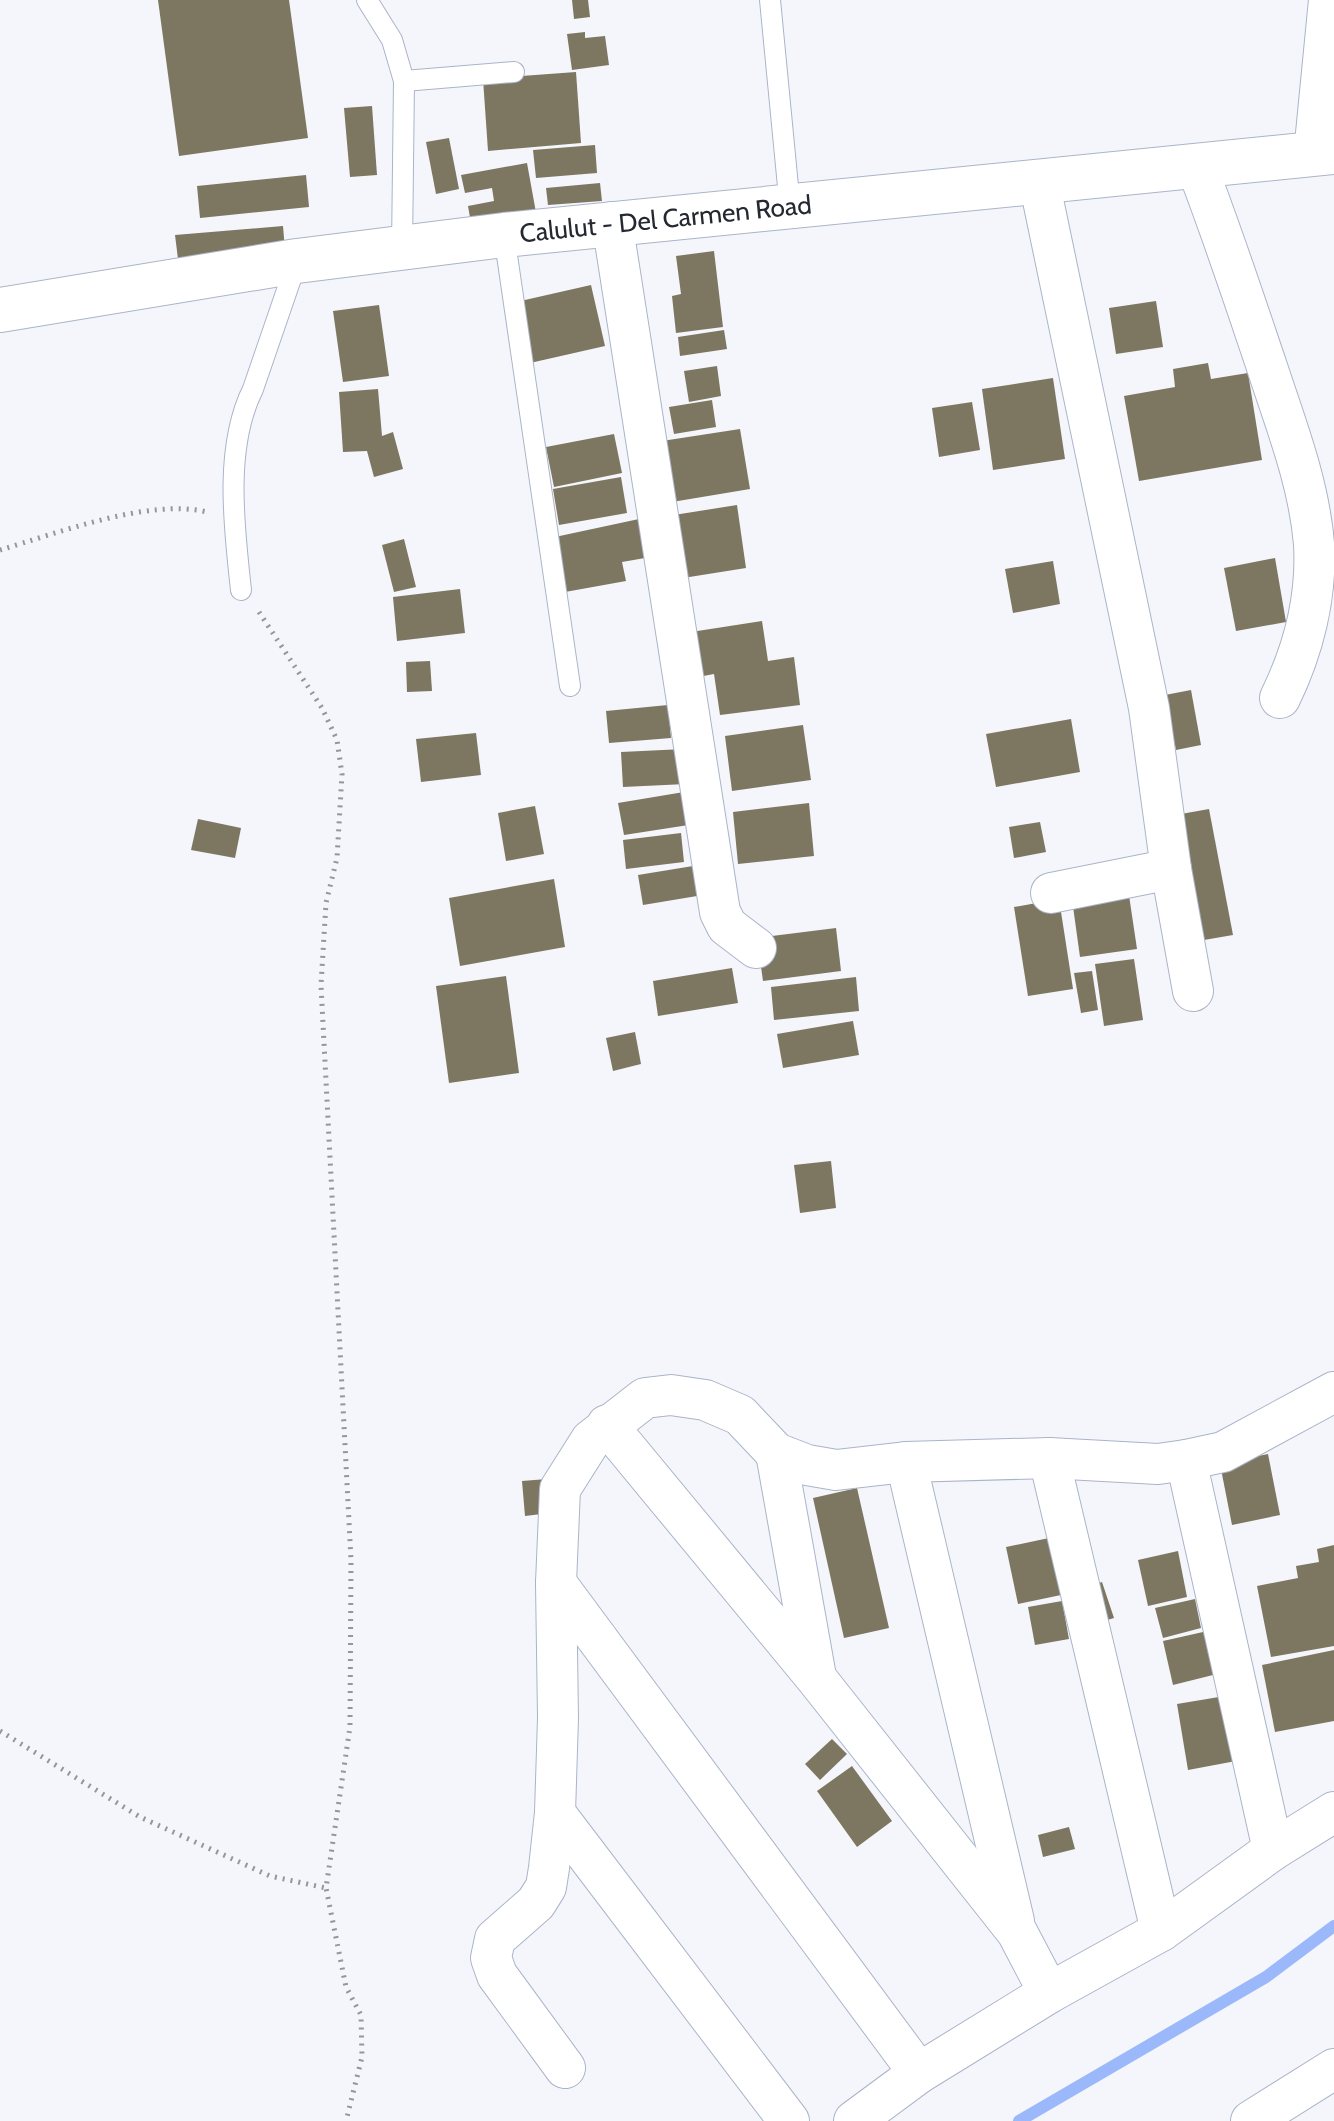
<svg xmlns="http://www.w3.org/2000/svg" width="1334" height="2121" viewBox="0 0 1334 2121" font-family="Cabin,sans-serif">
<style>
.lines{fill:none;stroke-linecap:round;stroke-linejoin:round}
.stream{stroke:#9bb8fa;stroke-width:12}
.building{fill:#7d7661}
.service-casing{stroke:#aab4c9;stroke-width:22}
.minor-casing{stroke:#aab4c9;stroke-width:42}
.secondary-casing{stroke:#aab4c9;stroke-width:46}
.path{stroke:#93969c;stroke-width:5;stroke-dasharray:2 6;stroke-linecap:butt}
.service{stroke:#fff;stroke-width:20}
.minor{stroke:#fff;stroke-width:40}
.secondary{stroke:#fff;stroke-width:44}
.labels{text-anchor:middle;stroke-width:8;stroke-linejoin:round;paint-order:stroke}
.street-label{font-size:26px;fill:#242830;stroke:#fff}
</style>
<rect width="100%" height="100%" fill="#f4f6fb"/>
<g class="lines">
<path class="stream" d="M 1019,2121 L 1266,1977 L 1334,1926"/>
</g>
<g class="building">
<path d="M 158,0 L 289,0 L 308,138 L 179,156 Z"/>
<path d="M 572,0 L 588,0 L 590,17 L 574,19 Z"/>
<path d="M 585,32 L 585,38 L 605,36 L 609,65 L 572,70 L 567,34 Z"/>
<path d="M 576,72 L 581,143 L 488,151 L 483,79 Z"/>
<path d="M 372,106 L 377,175 L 350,177 L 344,108 Z"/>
<path d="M 449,138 L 459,189 L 436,194 L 426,142 Z"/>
<path d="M 595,145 L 597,173 L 536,178 L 533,150 Z"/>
<path d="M 527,163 L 537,218 L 472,229 L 468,206 L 494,201 L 492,188 L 465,193 L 461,175 Z"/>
<path d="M 306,175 L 309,207 L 200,218 L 197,186 Z"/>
<path d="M 600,183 L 602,201 L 548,205 L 546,188 Z"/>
<path d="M 283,226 L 285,250 L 178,259 L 175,235 Z"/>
<path d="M 714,251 L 723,327 L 676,333 L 672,296 L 681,294 L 676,256 Z"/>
<path d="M 591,285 L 605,346 L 530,363 L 516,302 Z"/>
<path d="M 1156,301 L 1163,347 L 1116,354 L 1109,308 Z"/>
<path d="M 379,305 L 389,376 L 343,382 L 333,311 Z"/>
<path d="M 724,330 L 727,349 L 680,356 L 678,337 Z"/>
<path d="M 1208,363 L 1211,379 L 1248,373 L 1262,460 L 1139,481 L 1124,396 L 1175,387 L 1173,369 Z"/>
<path d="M 717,366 L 721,396 L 689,402 L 684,371 Z"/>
<path d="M 1053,378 L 1065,459 L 993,470 L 982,389 Z"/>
<path d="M 378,389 L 382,436 L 393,432 L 403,469 L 374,477 L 367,451 L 343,452 L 339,392 Z"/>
<path d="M 712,400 L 716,427 L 674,434 L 669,407 Z"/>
<path d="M 972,402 L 980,450 L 939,457 L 932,408 Z"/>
<path d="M 740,429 L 750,489 L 672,502 L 662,441 Z"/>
<path d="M 614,434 L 622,473 L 554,487 L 546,447 Z"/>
<path d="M 621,477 L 627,513 L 559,525 L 553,489 Z"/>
<path d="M 737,505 L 746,568 L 683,578 L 674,515 Z"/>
<path d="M 639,519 L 645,558 L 622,562 L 626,581 L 565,592 L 555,537 Z"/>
<path d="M 404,539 L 416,587 L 394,592 L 382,545 Z"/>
<path d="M 1275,558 L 1286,622 L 1236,631 L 1224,568 Z"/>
<path d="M 1053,561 L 1060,604 L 1013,613 L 1005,569 Z"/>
<path d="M 460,589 L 465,633 L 397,641 L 393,597 Z"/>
<path d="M 762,621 L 768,661 L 794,657 L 800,705 L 720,715 L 714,674 L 698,677 L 691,632 Z"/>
<path d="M 430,661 L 432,691 L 407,692 L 406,662 Z"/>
<path d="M 1191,690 L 1201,745 L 1176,750 L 1165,695 Z"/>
<path d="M 668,705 L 671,738 L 609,743 L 606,711 Z"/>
<path d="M 1071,719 L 1080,772 L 996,787 L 986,734 Z"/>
<path d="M 803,725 L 811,780 L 732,791 L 725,736 Z"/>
<path d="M 476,733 L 481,775 L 421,782 L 416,739 Z"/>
<path d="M 684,749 L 686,784 L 623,787 L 621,752 Z"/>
<path d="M 690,791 L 695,824 L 624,835 L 618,803 Z"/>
<path d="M 809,803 L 814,856 L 738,864 L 733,812 Z"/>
<path d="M 535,806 L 544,854 L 506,861 L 498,813 Z"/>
<path d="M 1209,809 L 1233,935 L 1204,940 L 1181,814 Z"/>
<path d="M 198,819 L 241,828 L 235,858 L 191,850 Z"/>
<path d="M 1040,822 L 1046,852 L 1014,858 L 1009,827 Z"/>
<path d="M 681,833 L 684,862 L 626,869 L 623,840 Z"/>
<path d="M 693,866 L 697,896 L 643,905 L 638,875 Z"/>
<path d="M 554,879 L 565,947 L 460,966 L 449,898 Z"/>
<path d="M 1127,882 L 1137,949 L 1080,957 L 1071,892 Z"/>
<path d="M 1059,899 L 1073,989 L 1028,996 L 1014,907 Z"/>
<path d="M 836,928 L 841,971 L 763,981 L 757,938 Z"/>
<path d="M 1134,959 L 1143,1020 L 1104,1026 L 1095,964 Z"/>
<path d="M 732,968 L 738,1003 L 658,1016 L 653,981 Z"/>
<path d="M 1092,971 L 1098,1010 L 1081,1013 L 1074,973 Z"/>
<path d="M 506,976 L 519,1073 L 449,1083 L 436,986 Z"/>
<path d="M 856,977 L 859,1011 L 774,1020 L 771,987 Z"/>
<path d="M 853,1021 L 859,1055 L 783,1068 L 777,1034 Z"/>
<path d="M 635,1032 L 641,1064 L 613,1071 L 606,1038 Z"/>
<path d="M 831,1161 L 836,1208 L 800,1213 L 794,1165 Z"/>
<path d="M 1268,1454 L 1280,1515 L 1232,1525 L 1220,1464 Z"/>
<path d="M 547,1479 L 550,1513 L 525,1516 L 522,1481 Z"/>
<path d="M 857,1488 L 889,1628 L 844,1638 L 813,1498 Z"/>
<path d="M 1049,1538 L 1061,1595 L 1018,1604 L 1006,1547 Z"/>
<path d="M 1334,1545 L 1334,1646 L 1271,1657 L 1257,1586 L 1298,1578 L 1296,1566 L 1319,1562 L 1317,1549 Z"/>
<path d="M 1178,1551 L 1187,1597 L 1148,1606 L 1138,1560 Z"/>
<path d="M 1102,1582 L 1114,1618 L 1097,1623 L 1085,1588 Z"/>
<path d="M 1195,1599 L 1201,1628 L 1163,1638 L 1155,1608 Z"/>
<path d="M 1062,1601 L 1069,1639 L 1035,1645 L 1028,1607 Z"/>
<path d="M 1212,1630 L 1221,1673 L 1173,1685 L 1163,1641 Z"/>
<path d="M 1334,1650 L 1334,1721 L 1275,1732 L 1262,1665 Z"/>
<path d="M 1225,1696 L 1236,1761 L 1188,1770 L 1177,1704 Z"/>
<path d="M 832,1739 L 847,1754 L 820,1780 L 805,1764 Z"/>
<path d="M 852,1766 L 892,1821 L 857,1847 L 817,1791 Z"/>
<path d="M 1069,1827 L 1075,1849 L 1043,1857 L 1038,1835 Z"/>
</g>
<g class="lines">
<g class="service-casing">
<g id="service">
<path d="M 367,0 L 392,40 L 404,81 L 402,249"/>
<path d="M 770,0 L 790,207"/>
<path d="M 404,81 L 514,72"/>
<path d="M 504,235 L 570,686"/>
<path d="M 241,590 C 234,526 224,447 253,389 L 297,261"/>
</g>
</g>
<g class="minor-casing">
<g id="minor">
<path d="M 1314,154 L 1329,0"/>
<path d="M 1196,165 C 1222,232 1244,299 1267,367 C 1286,425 1309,483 1314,544 C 1317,597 1303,651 1280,698"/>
<path d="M 1039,181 L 1149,708 L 1171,869 L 1193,991"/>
<path d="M 612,222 L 720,912 L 727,926 L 756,948"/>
<path d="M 1051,893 L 1171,869"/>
<path d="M 607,1425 L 816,1678 L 1017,1932 L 1049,1993"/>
<path d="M 776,1453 L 816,1677"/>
<path d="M 1049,1458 L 1161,1931"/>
<path d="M 1186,1460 L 1273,1850"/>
<path d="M 906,1462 L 1014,1921"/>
<path d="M 556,1583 L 919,2073"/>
<path d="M 555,1813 L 789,2121"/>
<path d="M 565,2068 L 497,1975 L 491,1958 L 495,1939 L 536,1903 L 546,1887 L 549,1868 L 555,1813 L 558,1718 L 556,1583 L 560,1489 L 591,1440 L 645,1398 L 671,1395 L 705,1400 L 740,1415 L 776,1453 L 807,1465 L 836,1470 L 906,1462 L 1049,1458 L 1158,1464 L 1186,1460 L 1223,1452 L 1334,1392"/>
<path d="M 854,2121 L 919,2073 L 1049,1993 L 1161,1931 L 1273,1850 L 1334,1812"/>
<path d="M 1251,2121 L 1334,2069"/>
</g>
</g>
<g class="secondary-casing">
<g id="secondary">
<path id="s1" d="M 0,310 L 297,261 L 504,235 L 1334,152"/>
</g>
</g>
<g class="path">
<path d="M 0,550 C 58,533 149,498 207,512"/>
<path d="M 259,612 L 322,708 L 337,740 L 342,774 L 337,858 L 326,903 L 321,985 L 351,1560 L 350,1727 L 326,1888 L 346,1987 L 361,2015 L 362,2057 L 346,2121"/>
<path d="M 0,1731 L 140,1817 L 270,1876 L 326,1888"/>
</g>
<use href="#service" class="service"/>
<use href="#minor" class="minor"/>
<use href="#secondary" class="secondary"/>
</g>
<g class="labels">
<g class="street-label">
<text dy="9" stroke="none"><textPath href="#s1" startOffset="672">Calulut - Del Carmen Road</textPath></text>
</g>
</g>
</svg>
